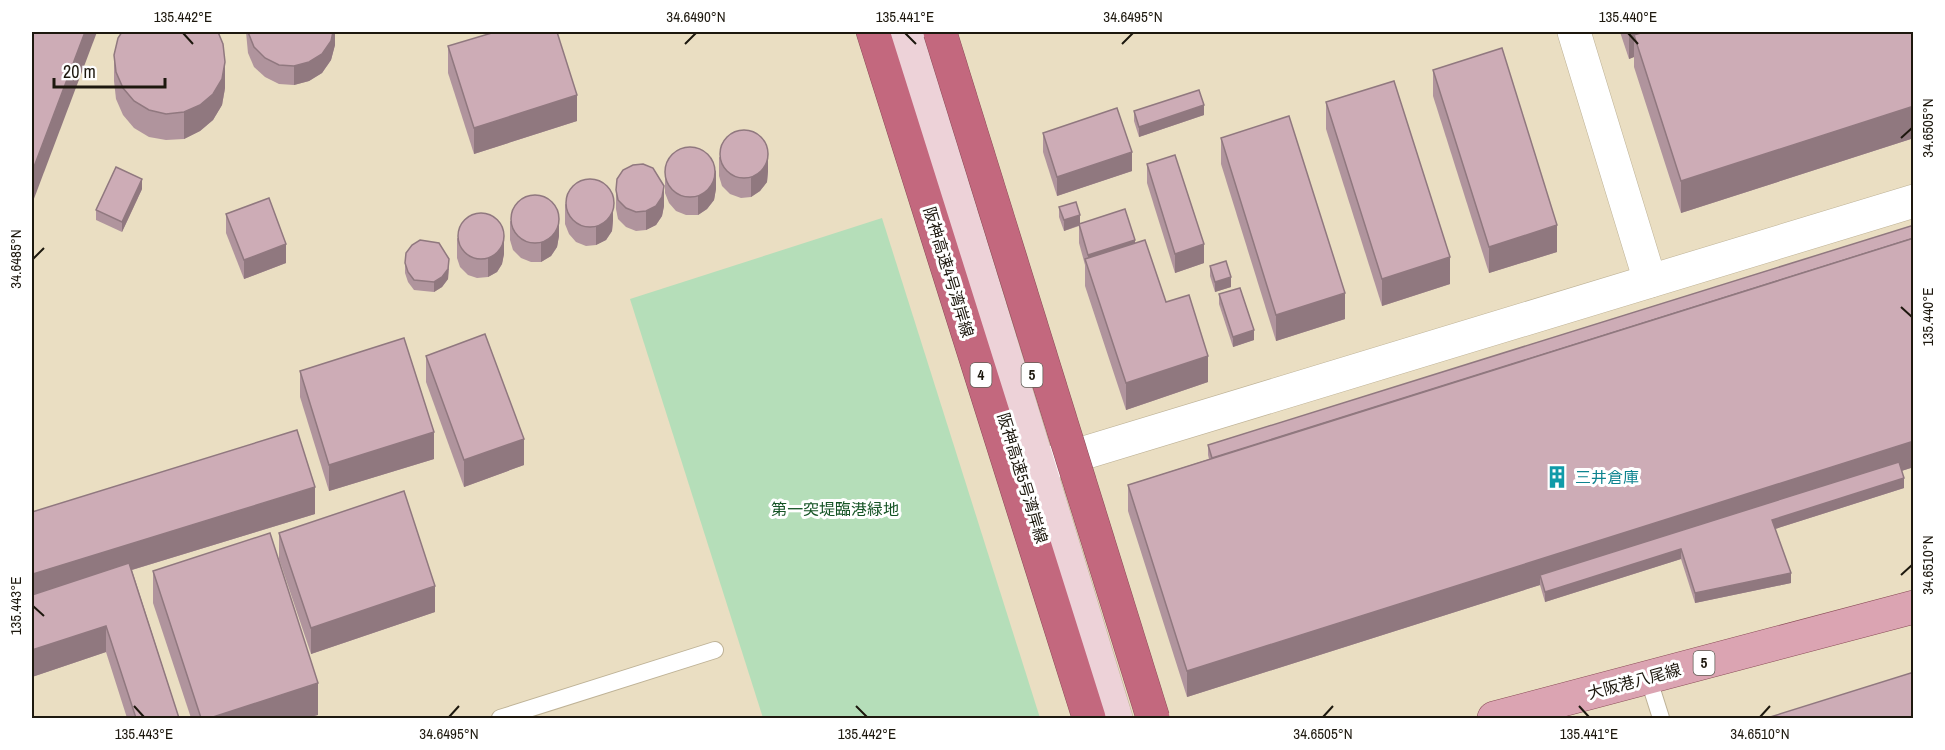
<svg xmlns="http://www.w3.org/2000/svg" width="1945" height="750" viewBox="0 0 1945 750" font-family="'Archivo Narrow','Noto Sans JP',sans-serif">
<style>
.green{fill:#b5deb9}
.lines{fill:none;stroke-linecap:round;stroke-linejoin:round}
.lane-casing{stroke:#beb296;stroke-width:18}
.street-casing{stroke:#beb296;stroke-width:34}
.secondary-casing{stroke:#beb296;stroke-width:34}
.primary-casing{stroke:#894c57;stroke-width:34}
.highway-casing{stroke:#894c57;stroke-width:34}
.lane{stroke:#fff;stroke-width:16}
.street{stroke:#fff;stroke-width:33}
.secondary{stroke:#edd2d8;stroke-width:33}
.primary{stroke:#dba4b2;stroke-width:33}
.highway{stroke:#c3687e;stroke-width:33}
.highway-bridge-casing{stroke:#894c57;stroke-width:34;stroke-linecap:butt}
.highway-bridge{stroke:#c3687e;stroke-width:33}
.wall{fill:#b0949d}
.shaded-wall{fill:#90787f}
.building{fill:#cdacb6;stroke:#90787f;stroke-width:1.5}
.ticks{fill:none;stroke:#1d180e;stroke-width:2}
.labels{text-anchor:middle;stroke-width:6;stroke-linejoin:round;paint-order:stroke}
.shield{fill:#fff;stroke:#615d56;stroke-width:1.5}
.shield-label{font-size:15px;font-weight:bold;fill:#1d180e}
.street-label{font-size:16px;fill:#1d180e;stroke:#fff}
.culture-label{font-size:16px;fill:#0d838f;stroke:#fff;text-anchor:start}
.park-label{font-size:16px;fill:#145324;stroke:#fff}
.neatline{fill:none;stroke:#1d180e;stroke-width:2}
.ticks-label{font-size:15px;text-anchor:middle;fill:#1d180e}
</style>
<rect width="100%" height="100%" fill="#eadec2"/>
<path class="green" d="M 882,218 L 1040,718 L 763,718 L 630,299 Z"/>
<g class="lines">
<g class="lane-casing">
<g id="lane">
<path d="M 1648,677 L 1661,718"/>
<path d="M 500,718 L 715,650"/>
</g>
</g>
<g class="street-casing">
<g id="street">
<path d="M 1574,32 L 1650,281"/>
<path d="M 1041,466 L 1914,201"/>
</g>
</g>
<g class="secondary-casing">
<path id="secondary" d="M 906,32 L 1116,718"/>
</g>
<g class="primary-casing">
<path id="primary" d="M 1494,718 L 1914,607"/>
</g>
<g class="highway-casing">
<path id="highway" d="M 873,32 L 1089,718"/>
</g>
<use href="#lane" class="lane"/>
<use href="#street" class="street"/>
<use href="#secondary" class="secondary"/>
<use href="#primary" class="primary"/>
<use href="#highway" class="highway"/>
<g class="highway-bridge-casing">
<path id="highway-bridge" d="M 940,32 L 1153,718"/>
</g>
<use href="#highway-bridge" class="highway-bridge"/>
</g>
<g class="wall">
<path d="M 246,32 L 335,32 L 335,45 L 331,60 L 322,73 L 309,81 L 294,85 L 279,84 L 265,77 L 254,67 L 248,53 Z"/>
<path d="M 1620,32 L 1914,32 L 1914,138 L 1681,213 L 1634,67 L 1634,57 L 1629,59 Z"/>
<path d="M 448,46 L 577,121 L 474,154 L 448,73 Z"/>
<path d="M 114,55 L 225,88 L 222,105 L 213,120 L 200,131 L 184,139 L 166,140 L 149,137 L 134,128 L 123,115 L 116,99 L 114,81 Z"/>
<path d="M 1433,70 L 1557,252 L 1489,273 L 1433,96 Z"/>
<path d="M 1326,102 L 1450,284 L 1382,306 L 1326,129 Z"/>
<path d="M 1134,111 L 1204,115 L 1139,137 L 1134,121 Z"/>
<path d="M 1043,133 L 1132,171 L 1057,196 L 1043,152 Z"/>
<path d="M 1221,138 L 1345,319 L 1276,341 L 1221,164 Z"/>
<path d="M 719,157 L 768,171 L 767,182 L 760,191 L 751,197 L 741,198 L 730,194 L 722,186 L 719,176 Z"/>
<path d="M 1147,164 L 1204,263 L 1175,273 L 1147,183 Z"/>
<path d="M 665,174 L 716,189 L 714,200 L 707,209 L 698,215 L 686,215 L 676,211 L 669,203 L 665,193 Z"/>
<path d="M 142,189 L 122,232 L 96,220 L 96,210 Z"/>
<path d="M 616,190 L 664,206 L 662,216 L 656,225 L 646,230 L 636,231 L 626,227 L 618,219 L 616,209 Z"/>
<path d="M 565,204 L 613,220 L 612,231 L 606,240 L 596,245 L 586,246 L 576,242 L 569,234 L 565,224 Z"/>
<path d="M 1059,207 L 1080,224 L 1135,243 L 1208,382 L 1126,410 L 1085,286 L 1085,265 L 1079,243 L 1079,226 L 1064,231 L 1059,217 Z"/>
<path d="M 226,214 L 286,263 L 244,279 L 226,233 Z"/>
<path d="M 510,221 L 559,236 L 557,247 L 551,256 L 541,262 L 531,262 L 521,258 L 513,250 L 510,240 Z"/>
<path d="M 1914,225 L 1914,467 L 1901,471 L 1904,488 L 1775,529 L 1791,583 L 1695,603 L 1681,559 L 1545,602 L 1540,585 L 1187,697 L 1128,511 L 1128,485 L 1209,459 L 1208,455 L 1208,445 Z"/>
<path d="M 457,238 L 504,254 L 502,264 L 497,272 L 488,277 L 477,278 L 468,275 L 460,267 L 457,258 Z"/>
<path d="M 405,263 L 449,269 L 448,279 L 442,287 L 434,292 L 414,290 L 408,282 L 405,273 Z"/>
<path d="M 1210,266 L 1231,287 L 1215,292 L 1210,276 Z"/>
<path d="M 1219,294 L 1254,340 L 1233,347 L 1219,304 Z"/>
<path d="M 426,356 L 524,465 L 464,487 L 426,382 Z"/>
<path d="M 300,371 L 434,459 L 329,491 L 300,397 Z"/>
<path d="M 32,512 L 315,514 L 132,570 L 179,718 L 127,718 L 106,652 L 32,677 Z"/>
<path d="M 279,533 L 435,612 L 311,654 L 279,559 Z"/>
<path d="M 153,571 L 318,715 L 306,718 L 191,718 L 153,603 Z"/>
</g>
<g class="shaded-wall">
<path d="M 85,32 L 97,32 L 32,204 L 32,172 Z"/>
<path d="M 333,32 L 335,32 L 335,45 L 331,60 L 322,73 L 309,81 L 294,85 L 294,66 Z"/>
<path d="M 1629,32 L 1717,32 L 1634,35 L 1634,57 L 1629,59 Z"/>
<path d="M 225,62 L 225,88 L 222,105 L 213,120 L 200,131 L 184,139 L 184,112 Z"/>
<path d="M 577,95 L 577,121 L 474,154 L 474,128 Z"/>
<path d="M 1204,105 L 1204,115 L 1139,137 L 1139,127 Z"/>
<path d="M 1914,106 L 1914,138 L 1681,213 L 1681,181 Z"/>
<path d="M 768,152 L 768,171 L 767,182 L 760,191 L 751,197 L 751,178 Z"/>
<path d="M 1132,152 L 1132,171 L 1057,196 L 1057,177 Z"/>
<path d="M 716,170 L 716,189 L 714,200 L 707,209 L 698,215 L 698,196 Z"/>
<path d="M 142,179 L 142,189 L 122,232 L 122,222 Z"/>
<path d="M 664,186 L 664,206 L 662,216 L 656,225 L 646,230 L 646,211 Z"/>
<path d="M 613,201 L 613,220 L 612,231 L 606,240 L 596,245 L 596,226 Z"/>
<path d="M 1080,215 L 1080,225 L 1064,231 L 1064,220 Z"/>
<path d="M 559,217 L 559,236 L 557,247 L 551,256 L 541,262 L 541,242 Z"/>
<path d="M 1557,225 L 1557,252 L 1489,273 L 1489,247 Z"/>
<path d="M 504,235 L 504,254 L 502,264 L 497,272 L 488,277 L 488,258 Z"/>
<path d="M 1135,240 L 1135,259 L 1088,268 L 1088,255 Z"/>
<path d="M 286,244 L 286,263 L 244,279 L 244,260 Z"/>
<path d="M 1204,244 L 1204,263 L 1175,273 L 1175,254 Z"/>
<path d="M 1450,257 L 1450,284 L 1382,306 L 1382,279 Z"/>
<path d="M 449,259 L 448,279 L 442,287 L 434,292 L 434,282 Z"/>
<path d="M 1231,277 L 1231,287 L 1215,292 L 1215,282 Z"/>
<path d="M 1345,293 L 1345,319 L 1276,341 L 1276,315 Z"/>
<path d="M 1254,330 L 1254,340 L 1233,347 L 1233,337 Z"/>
<path d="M 1208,356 L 1208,382 L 1126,410 L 1126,383 Z"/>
<path d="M 434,432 L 434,459 L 329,491 L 329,465 Z"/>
<path d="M 524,439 L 524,465 L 464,487 L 464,460 Z"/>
<path d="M 1914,441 L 1914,467 L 1543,585 L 1540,575 L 1540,585 L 1187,697 L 1187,671 Z"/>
<path d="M 1904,478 L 1904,488 L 1772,530 L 1772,520 Z"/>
<path d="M 315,487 L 315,514 L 33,600 L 33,574 Z"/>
<path d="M 1681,549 L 1681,559 L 1545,602 L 1545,592 Z"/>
<path d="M 1791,573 L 1791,583 L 1695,603 L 1695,593 Z"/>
<path d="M 435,586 L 435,612 L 311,654 L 311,628 Z"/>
<path d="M 106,626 L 106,652 L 32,677 L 32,650 Z"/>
<path d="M 318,683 L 318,715 L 306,718 L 210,718 Z"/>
</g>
<g class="building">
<path d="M 32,32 L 85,32 L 32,172 Z"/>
<path d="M 122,32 L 218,32 L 223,44 L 225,62 L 222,79 L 213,94 L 200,105 L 184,112 L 166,114 L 149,110 L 134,101 L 123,88 L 116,72 L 114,55 L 118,38 Z"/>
<path d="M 248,32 L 333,32 L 331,41 L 322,54 L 309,62 L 294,66 L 279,65 L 265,58 L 254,47 Z"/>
<path d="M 495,32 L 557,32 L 577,95 L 474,128 L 448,46 Z"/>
<path d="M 1644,32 L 1914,32 L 1914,106 L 1681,181 L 1634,35 Z"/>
<path d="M 1502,48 L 1557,225 L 1489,247 L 1433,70 Z"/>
<path d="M 1394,81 L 1450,257 L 1382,279 L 1326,102 Z"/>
<path d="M 1199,90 L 1204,105 L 1139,127 L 1134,111 Z"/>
<path d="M 1117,108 L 1132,152 L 1057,177 L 1043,133 Z"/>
<path d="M 1289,116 L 1345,293 L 1276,315 L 1221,138 Z"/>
<circle cx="744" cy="154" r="24"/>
<circle cx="690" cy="172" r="25"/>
<path d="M 1175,155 L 1204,244 L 1175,254 L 1147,164 Z"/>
<path d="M 643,164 L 653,168 L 664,186 L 662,197 L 656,206 L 646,211 L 636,212 L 626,208 L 618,200 L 616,190 L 617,179 L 623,170 L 633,165 Z"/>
<path d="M 116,167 L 142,179 L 122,222 L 96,210 Z"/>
<circle cx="590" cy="203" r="24"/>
<circle cx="535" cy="219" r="24"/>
<path d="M 269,198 L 286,244 L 244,260 L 226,214 Z"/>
<path d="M 1076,202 L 1080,215 L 1064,220 L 1059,207 Z"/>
<path d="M 1125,209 L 1135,240 L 1088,255 L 1079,224 Z"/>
<circle cx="481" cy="236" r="23"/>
<path d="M 1914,225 L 1914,238 L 1212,458 L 1208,445 Z"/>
<path d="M 1914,238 L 1914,441 L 1187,671 L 1128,485 Z"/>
<path d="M 420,240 L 439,243 L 449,259 L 448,269 L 442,277 L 434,282 L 414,280 L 408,272 L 405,263 L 406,253 L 412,245 Z"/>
<path d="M 1145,240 L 1166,302 L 1189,295 L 1208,356 L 1126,383 L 1085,259 Z"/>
<path d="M 1226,261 L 1231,277 L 1215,282 L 1210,266 Z"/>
<path d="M 1240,288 L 1254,330 L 1233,337 L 1219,294 Z"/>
<path d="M 485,334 L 524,439 L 464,460 L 426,356 Z"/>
<path d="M 404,338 L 434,432 L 329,465 L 300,371 Z"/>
<path d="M 297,430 L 315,487 L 33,574 L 32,569 L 32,512 Z"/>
<path d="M 1899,462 L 1904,478 L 1772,520 L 1791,573 L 1695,593 L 1681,549 L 1545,592 L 1540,575 Z"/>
<path d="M 404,491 L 435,586 L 311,628 L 279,533 Z"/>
<path d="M 270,533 L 318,683 L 210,718 L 201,718 L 153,571 Z"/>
<path d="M 129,563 L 179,718 L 136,718 L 106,626 L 32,650 L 32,595 Z"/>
<path d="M 1914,672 L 1914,718 L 1767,718 Z"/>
</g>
<path class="ticks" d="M 183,33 L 193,44M 905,33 L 916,44M 1628,33 L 1638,44M 685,44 L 696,33M 1122,44 L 1133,33M 1901,138 L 1912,128M 33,259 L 44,248M 1901,307 L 1912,317M 1901,575 L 1912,565M 33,606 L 44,616M 134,706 L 144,717M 856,706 L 867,717M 1579,706 L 1589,717M 449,717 L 459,706M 1323,717 L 1333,706M 1760,717 L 1770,706"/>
<defs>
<g id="building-bare" transform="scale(1.8)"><path d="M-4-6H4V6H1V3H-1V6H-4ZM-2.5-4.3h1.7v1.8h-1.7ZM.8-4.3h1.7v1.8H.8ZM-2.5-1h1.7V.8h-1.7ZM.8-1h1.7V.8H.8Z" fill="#0f9aa8" stroke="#fff" stroke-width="2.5" paint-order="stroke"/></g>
</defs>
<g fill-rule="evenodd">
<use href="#building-bare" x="1557" y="477"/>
</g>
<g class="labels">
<g class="shield">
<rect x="970.5" y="363" width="21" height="24" rx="4.5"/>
<rect x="1021.5" y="363" width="21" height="24" rx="4.5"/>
<rect x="1693.5" y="651" width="21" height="24" rx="4.5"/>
</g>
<g class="shield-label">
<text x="981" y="380">4</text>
<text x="1032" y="380">5</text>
<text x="1704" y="668">5</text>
</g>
<g class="street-label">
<text transform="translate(949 272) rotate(73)" y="6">阪神高速4号湾岸線</text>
<text transform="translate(1023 478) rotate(73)" y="6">阪神高速5号湾岸線</text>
<text transform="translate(1634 681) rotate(-15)" y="6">大阪港八尾線</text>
</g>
<g class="culture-label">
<text x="1575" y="483">三井倉庫</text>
</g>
<g class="park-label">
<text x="835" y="515">第一突堤臨港緑地</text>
</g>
</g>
<rect width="1945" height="750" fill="none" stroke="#ffffff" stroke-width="66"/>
<path d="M54 78v9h111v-9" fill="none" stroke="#1d180e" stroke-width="3"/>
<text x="63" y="78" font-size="18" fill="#1d180e" stroke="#ffffff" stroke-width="4.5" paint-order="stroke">20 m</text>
<rect x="33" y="33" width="1879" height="684" class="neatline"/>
<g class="ticks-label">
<text x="183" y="22">135.442°E</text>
<text x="696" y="22">34.6490°N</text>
<text x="905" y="22">135.441°E</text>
<text x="1133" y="22">34.6495°N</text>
<text x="1628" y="22">135.440°E</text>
<text transform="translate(1928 128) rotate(-90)" y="5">34.6505°N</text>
<text transform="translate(16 259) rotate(-90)" y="5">34.6485°N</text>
<text transform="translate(1928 317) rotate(-90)" y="5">135.440°E</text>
<text transform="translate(1928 565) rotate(-90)" y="5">34.6510°N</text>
<text transform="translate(16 606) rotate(-90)" y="5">135.443°E</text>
<text x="144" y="739">135.443°E</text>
<text x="449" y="739">34.6495°N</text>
<text x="867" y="739">135.442°E</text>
<text x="1323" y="739">34.6505°N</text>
<text x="1589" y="739">135.441°E</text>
<text x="1760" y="739">34.6510°N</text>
</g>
</svg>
